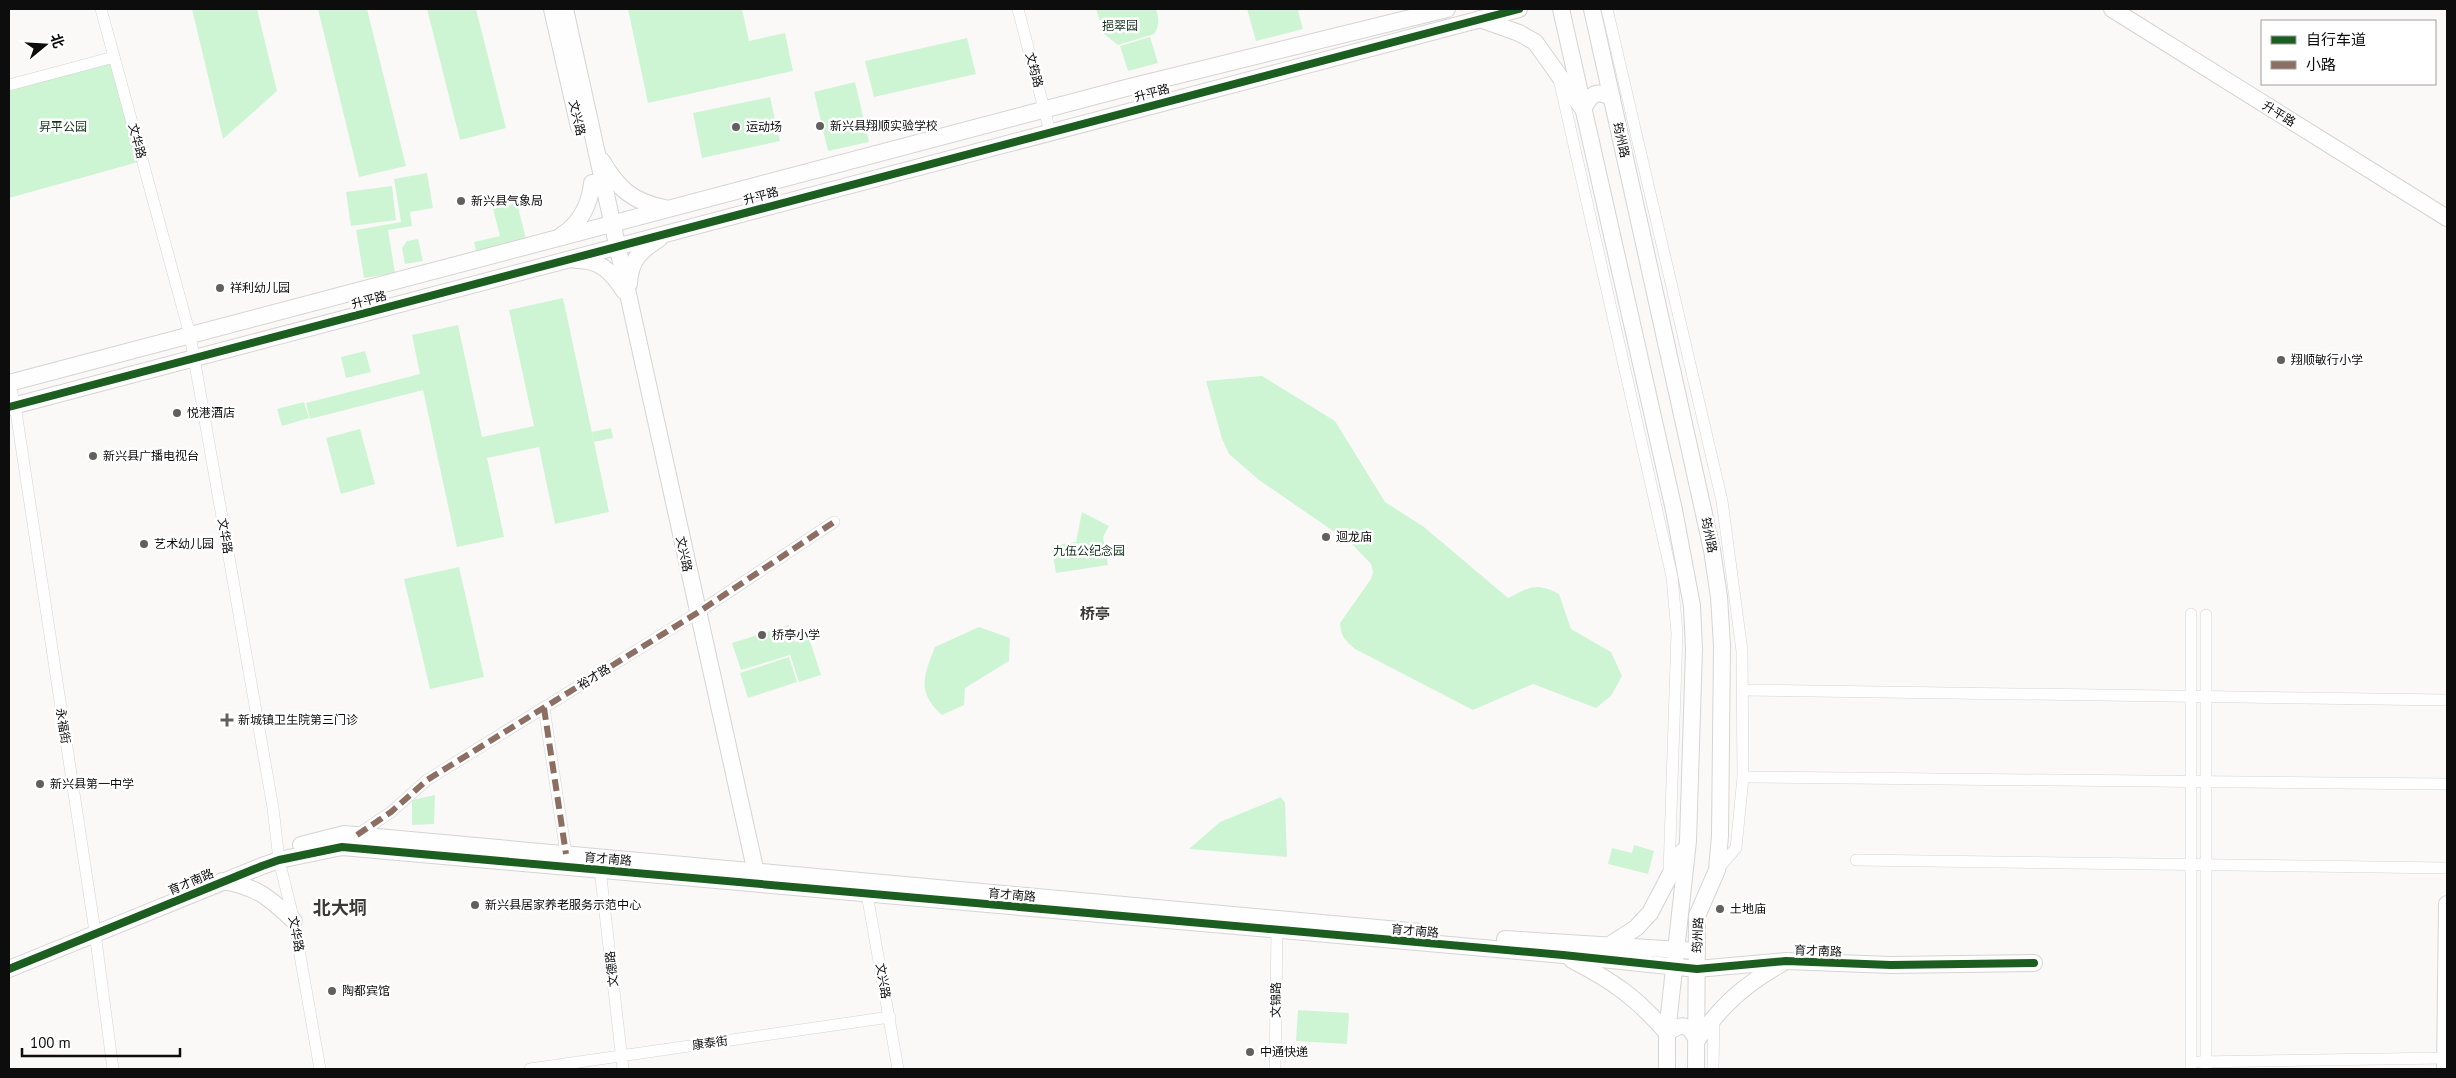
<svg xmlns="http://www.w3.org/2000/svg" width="2456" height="1078" viewBox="0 0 2456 1078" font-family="'PT Sans','Noto Sans SC',sans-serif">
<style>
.green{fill:#cef5d3}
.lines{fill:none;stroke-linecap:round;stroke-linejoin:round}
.street-casing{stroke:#d5d4d3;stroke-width:12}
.secondary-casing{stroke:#d5d4d3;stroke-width:18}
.street{stroke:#fefefe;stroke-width:11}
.secondary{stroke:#fefefe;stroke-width:16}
.quiet{stroke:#8d6e63;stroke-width:6;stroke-dasharray:12 6;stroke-linecap:butt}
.cycleway-casing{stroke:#fff;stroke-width:11}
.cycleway{stroke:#1b5e20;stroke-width:8}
.poi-dot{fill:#61605f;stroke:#fff;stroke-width:2}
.labels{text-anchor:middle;stroke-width:5;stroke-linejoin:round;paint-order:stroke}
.park-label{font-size:12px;fill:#123319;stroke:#fff}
.street-label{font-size:12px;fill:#0e0d0d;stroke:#fff}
.poi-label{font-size:12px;fill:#0e0d0d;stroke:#fff;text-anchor:start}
.quarter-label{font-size:15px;font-weight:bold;fill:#3b3837;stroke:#fff}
.district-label{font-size:18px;font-weight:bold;fill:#3b3837;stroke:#fff}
</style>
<rect width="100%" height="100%" fill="#fbf9f8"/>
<g class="green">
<path d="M 192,9 L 257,9 L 277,91 L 223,139 Z"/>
<path d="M 318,9 L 367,9 L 406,166 L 359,177 Z"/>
<path d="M 427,9 L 476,9 L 506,128 L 460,140 Z"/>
<path d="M 628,9 L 742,9 L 749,41 L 785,33 L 793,71 L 648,103 Z"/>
<path d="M 1096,9 L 1156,9 C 1159,19 1160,25 1154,34 L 1118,45 L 1104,34 Z"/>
<path d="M 1247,9 L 1304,9 L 1298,11 L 1303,29 L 1256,41 Z"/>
<path d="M 1150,37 L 1158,63 L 1128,71 L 1120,46 Z"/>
<path d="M 967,38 L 976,74 L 874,97 L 865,61 Z"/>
<path d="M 114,57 L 142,161 L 9,198 L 9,85 Z"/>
<path d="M 855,82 L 869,142 L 828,151 L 814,92 Z"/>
<path d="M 770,97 L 780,141 L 702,158 L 693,113 Z"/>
<path d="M 427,173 L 433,208 L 410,212 L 412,226 L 388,230 L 395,273 L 364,278 L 356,230 L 401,222 L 394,179 Z"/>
<path d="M 392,186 L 396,220 L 351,226 L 346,192 Z"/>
<path d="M 517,203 L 526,239 L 476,251 L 474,242 L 500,236 L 493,209 Z"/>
<path d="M 418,239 L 423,261 L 405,264 L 402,248 L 407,241 Z"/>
<path d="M 563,298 L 609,512 L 555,524 L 539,447 L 487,458 L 504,537 L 457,547 L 423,390 L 310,419 L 306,403 L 420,374 L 412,335 L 458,325 L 482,437 L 534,426 L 509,310 Z"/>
<path d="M 365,351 L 371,372 L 346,378 L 341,357 Z"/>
<path d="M 1262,376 L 1335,421 L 1385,502 L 1424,527 L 1508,598 C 1529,588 1535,581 1559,594 L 1571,629 L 1611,652 L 1622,676 L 1611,696 L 1596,708 L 1533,684 L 1473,710 L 1355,649 C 1346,642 1340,635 1340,623 L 1371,579 L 1373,572 L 1371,564 L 1352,544 L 1259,480 L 1229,454 L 1222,439 L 1206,381 Z"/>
<path d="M 304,402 L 309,418 L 282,426 L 277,409 Z"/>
<path d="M 611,428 L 613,438 L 594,442 L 592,432 Z"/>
<path d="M 360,429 L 375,484 L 341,494 L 326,438 Z"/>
<path d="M 1082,512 L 1109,526 L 1103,537 L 1108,565 L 1056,573 L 1051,546 L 1076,542 Z"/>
<path d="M 459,567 L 484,677 L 430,689 L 404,579 Z"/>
<path d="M 789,625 L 795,642 L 809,638 L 821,675 L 799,682 L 790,655 L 741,670 L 732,643 Z"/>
<path d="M 979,627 L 1010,638 L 1009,661 L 965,688 L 964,705 L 942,715 C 916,692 924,675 935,647 Z"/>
<path d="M 789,657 L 797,682 L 748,698 L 740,673 Z"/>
<path d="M 435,795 L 434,824 L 412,825 L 412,800 Z"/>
<path d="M 1281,797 L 1285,803 L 1287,857 L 1189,849 L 1220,822 Z"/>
<path d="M 1634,845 L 1654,851 L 1648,874 L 1608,864 L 1612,848 L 1632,853 Z"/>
<path d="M 1298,1010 L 1349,1013 L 1347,1044 L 1296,1041 Z"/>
</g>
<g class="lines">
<g class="street-casing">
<g id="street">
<path d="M 101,9 L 190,335 L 273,808 L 279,860 L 294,921 L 320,1069"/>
<path d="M 1018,9 L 1050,132"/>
<path d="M 1607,9 L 1722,501 L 1742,651 L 1743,777 L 1736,848 L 1717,870"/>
<path d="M 1559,79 L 1672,577 L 1677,633 L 1669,873"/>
<path d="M 9,85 L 114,57"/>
<path d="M 9,383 L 15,405 L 94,925 L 113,1069"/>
<path d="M 2191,614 L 2191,1069"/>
<path d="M 2206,615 L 2206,1069"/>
<path d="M 1743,690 L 2447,700"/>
<path d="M 544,708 L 566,854"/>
<path d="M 1743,777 L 2447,784"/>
<path d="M 357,835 L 391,812 L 427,780 L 697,613 L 834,522"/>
<path d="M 1856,860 L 2447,868"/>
<path d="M 600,869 L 623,1069"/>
<path d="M 867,894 L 898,1069"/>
<path d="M 2199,1062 L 2445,1058"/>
<path d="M 530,1069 L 890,1017"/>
<path d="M 1275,1069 L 1277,932"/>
<path d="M 1713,1069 L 1714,1016"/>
</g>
</g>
<g class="secondary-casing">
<g id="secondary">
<path d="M 552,9 L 579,127"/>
<path d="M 565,9 L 758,882"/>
<path d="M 1561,9 L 1674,510 L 1692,606 L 1694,649 L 1688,841 L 1667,1033 L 1667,1069"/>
<path d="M 1592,9 L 1712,550 L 1719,597 L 1722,645 L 1720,836 L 1717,870 L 1697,916 L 1696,1069"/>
<path d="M 2112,9 L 2447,218"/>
<path d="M 1480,19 L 1519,33 L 1535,42 L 1583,109 C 1591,94 1596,89 1612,98"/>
<path d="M 602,161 C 618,189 633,202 665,208"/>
<path d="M 562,235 C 580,224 590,204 592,183"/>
<path d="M 576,260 C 599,259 612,272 624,291"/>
<path d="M 629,284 C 630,260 640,251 659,239"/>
<path d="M 9,383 L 1126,88 L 1447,9"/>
<path d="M 9,407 L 1519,9"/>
<path d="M 301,845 L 344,834 L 1421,932"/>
<path d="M 222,881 C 256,886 270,898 294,921"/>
<path d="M 1505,939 L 1697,951"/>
<path d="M 1608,946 L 1636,928 L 1650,913 L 1682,852"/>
<path d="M 1572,960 C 1613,981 1637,998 1667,1033"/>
<path d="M 9,969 L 262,866 L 279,860 L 342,847 L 1563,955 L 1697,969 L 1786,961 L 1891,965 L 2034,963"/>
<path d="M 1667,1033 C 1683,1022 1688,1024 1697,1040"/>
<path d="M 1697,1040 C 1721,1006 1745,984 1781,964"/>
<path d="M 2445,1069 L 2447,904"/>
</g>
</g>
<use href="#street" class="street"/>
<use href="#secondary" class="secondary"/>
<g class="quiet">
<path d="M 544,708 L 566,854"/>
<path d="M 357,835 L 391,812 L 427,780 L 697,613 L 834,522"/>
</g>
<g class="cycleway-casing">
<g id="cycleway">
<path d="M 9,407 L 1519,9"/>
<path d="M 9,969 L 262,866 L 279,860 L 342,847 L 1563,955 L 1697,969 L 1786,961 L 1891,965 L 2034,963"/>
</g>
</g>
<use href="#cycleway" class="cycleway"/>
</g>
<g class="poi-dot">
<circle cx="820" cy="126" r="5"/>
<circle cx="736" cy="127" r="5"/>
<circle cx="461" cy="201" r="5"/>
<circle cx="220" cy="288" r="5"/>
<circle cx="2281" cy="360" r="5"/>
<circle cx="177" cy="413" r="5"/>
<circle cx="93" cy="456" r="5"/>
<circle cx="1326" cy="537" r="5"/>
<circle cx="144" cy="544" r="5"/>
<circle cx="762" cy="635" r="5"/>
<path d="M224.5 712.5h5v5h5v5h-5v5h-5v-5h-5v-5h5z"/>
<circle cx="40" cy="784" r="5"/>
<circle cx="475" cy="905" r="5"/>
<circle cx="1720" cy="909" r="5"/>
<circle cx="332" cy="991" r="5"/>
<circle cx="1250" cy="1052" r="5"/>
</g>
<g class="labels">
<g class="park-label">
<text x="1120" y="30">挹翠园</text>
<text x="63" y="131">昇平公园</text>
<text x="1089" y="555">九伍公纪念园</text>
</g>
<g class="street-label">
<text transform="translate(1034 70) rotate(75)" y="4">文筠路</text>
<text transform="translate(1152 93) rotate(-15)" y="4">升平路</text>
<text transform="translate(2279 114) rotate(32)" y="4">升平路</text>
<text transform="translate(577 118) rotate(77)" y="4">文兴路</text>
<text transform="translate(1621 140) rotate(77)" y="4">筠州路</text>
<text transform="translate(137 141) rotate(75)" y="4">文华路</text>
<text transform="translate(761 196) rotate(-15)" y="4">升平路</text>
<text transform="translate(369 300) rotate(-15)" y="4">升平路</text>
<text transform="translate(1709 535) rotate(78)" y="4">筠州路</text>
<text transform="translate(225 536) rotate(80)" y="4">文华路</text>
<text transform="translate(684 554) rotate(78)" y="4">文兴路</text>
<text transform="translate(594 677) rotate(-32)" y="4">裕才路</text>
<text transform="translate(63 726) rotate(81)" y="4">永福街</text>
<text transform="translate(608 859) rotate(5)" y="4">育才南路</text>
<text transform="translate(191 882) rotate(-23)" y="4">育才南路</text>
<text transform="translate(1012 895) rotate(5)" y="4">育才南路</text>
<text transform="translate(1415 931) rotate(5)" y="4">育才南路</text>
<text transform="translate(296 934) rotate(79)" y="4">文华路</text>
<text transform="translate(1698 935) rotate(-88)" y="4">筠州路</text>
<text transform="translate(1818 951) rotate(2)" y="4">育才南路</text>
<text transform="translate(612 969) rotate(-96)" y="4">文德路</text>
<text transform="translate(883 981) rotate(80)" y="4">文兴路</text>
<text transform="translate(1276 1000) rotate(-89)" y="4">文锦路</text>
<text transform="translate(710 1043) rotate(-8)" y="4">康泰街</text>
</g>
<g class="poi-label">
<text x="830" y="130">新兴县翔顺实验学校</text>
<text x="746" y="131">运动场</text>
<text x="471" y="205">新兴县气象局</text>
<text x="230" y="292">祥利幼儿园</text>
<text x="2291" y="364">翔顺敏行小学</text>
<text x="187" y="417">悦港酒店</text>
<text x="103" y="460">新兴县广播电视台</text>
<text x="1336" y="541">迴龙庙</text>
<text x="154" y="548">艺术幼儿园</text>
<text x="772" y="639">桥亭小学</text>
<text x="238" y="724">新城镇卫生院第三门诊</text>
<text x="50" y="788">新兴县第一中学</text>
<text x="485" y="909">新兴县居家养老服务示范中心</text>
<text x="1730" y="913">土地庙</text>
<text x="342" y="995">陶都宾馆</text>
<text x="1260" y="1056">中通快递</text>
</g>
<g class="quarter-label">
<text x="1095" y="619">桥亭</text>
</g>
<g class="district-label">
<text x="340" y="914">北大垌</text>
</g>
</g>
<rect width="2456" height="1078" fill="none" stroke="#0e0d0d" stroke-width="20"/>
<rect x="2261" y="20" width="175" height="65" fill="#ffffff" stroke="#9f9e9e"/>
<rect x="2271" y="36" width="25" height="8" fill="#1b5e20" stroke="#9f9e9e"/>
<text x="2306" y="45" font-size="15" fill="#0e0d0d">自行车道</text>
<rect x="2271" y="61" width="25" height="8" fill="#8d6e63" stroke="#9f9e9e"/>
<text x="2306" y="70" font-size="15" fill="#0e0d0d">小路</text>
<g transform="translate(45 45) rotate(72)" stroke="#ffffff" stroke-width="4" paint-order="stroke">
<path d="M0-4L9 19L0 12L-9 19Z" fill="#0e0d0d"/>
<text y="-8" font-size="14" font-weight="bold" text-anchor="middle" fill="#0e0d0d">北</text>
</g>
<path d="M22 1048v8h158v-8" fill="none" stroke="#0e0d0d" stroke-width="2.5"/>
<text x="30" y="1048" font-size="15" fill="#0e0d0d" stroke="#ffffff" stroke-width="4" paint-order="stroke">100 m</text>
</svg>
